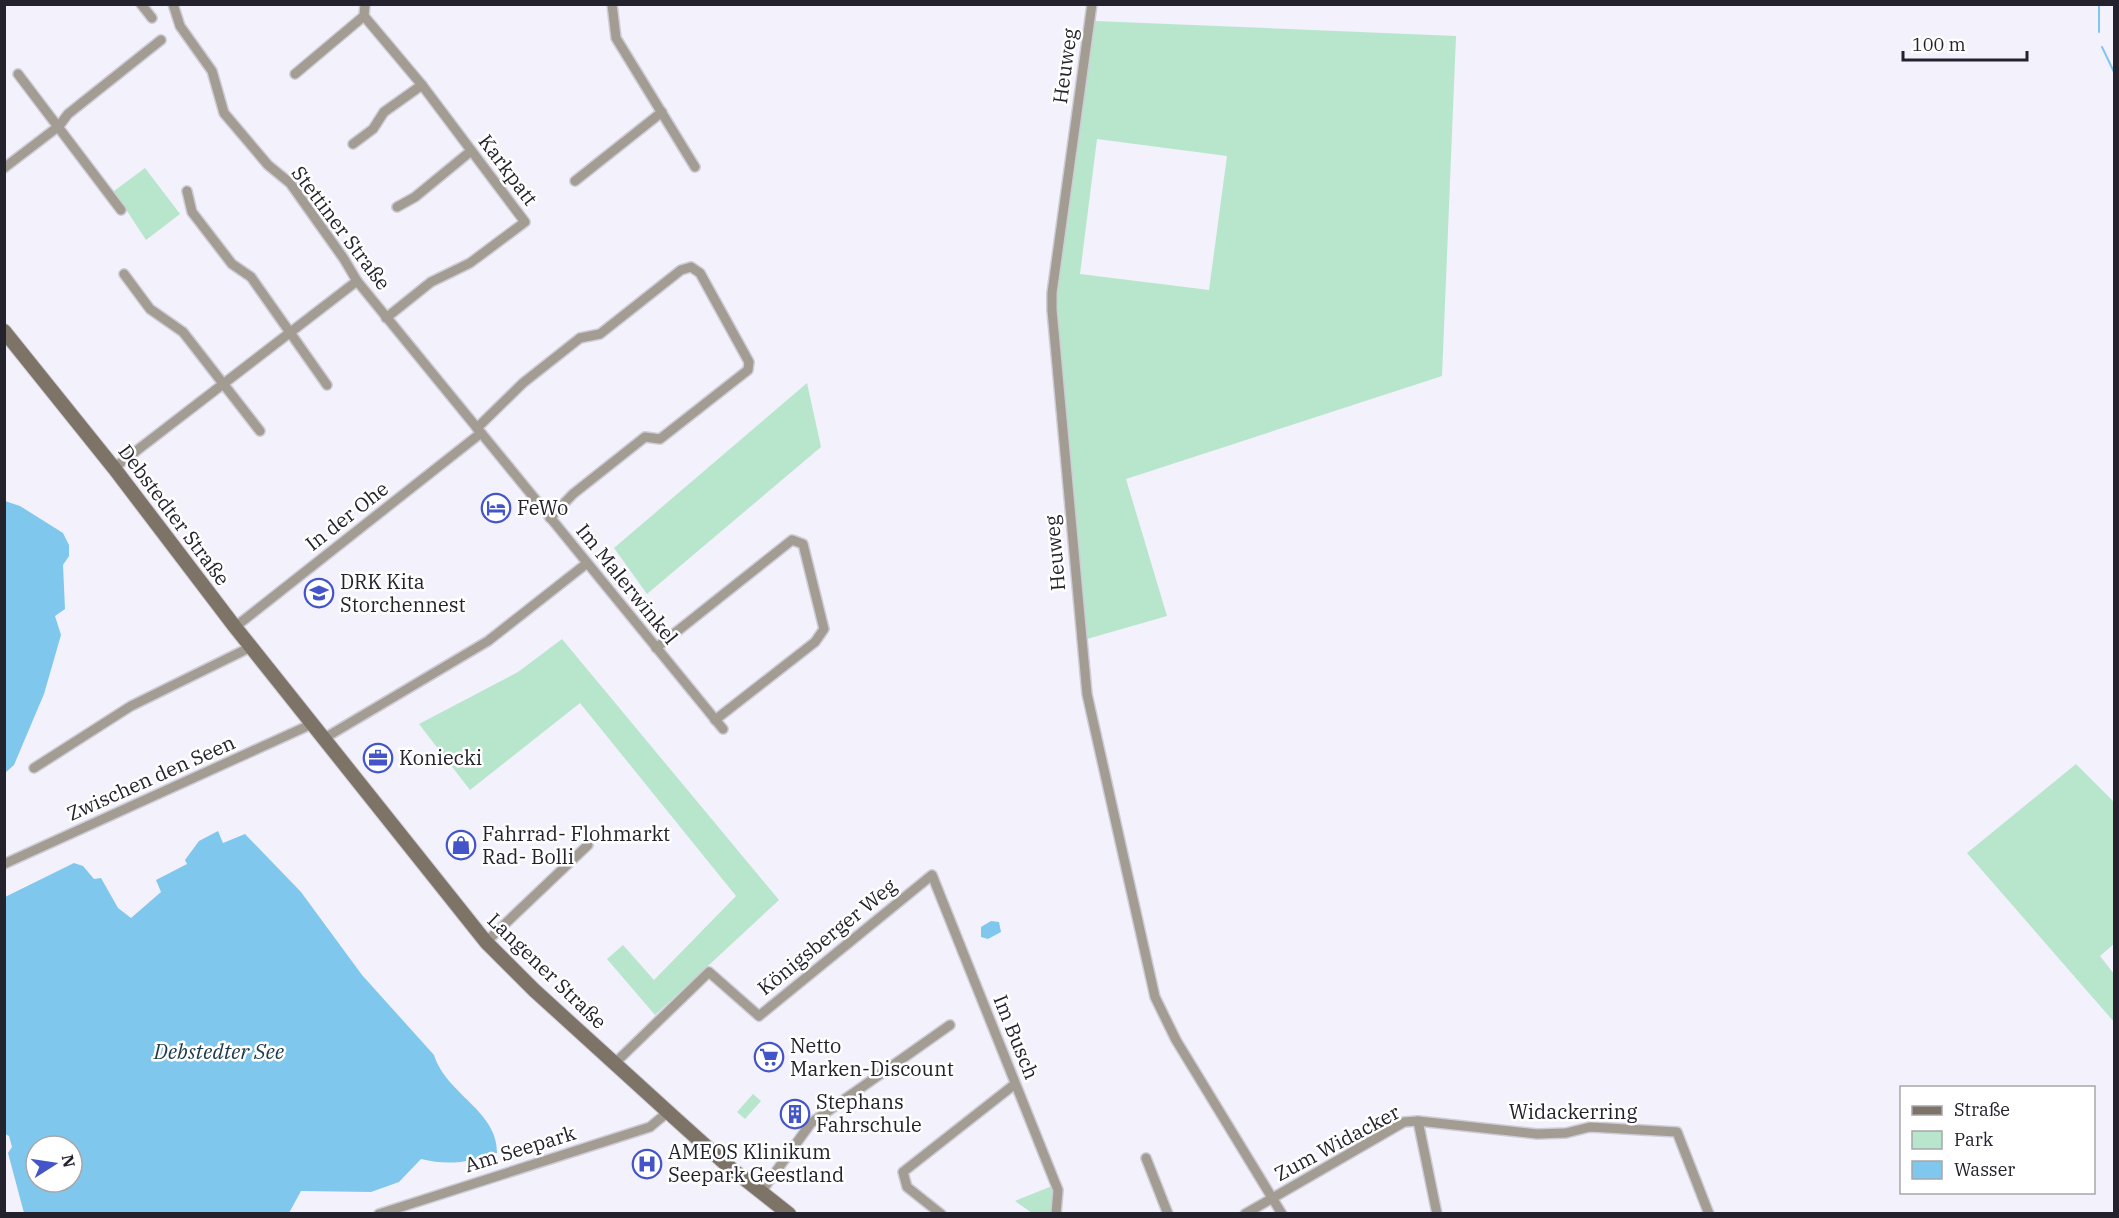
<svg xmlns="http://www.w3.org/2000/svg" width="2119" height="1218" viewBox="0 0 2119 1218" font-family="'IBM Plex Serif',serif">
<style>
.green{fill:#b7e6cc;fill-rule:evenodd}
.water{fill:#80c7ed;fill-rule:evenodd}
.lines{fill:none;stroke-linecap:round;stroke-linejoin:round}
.stream{stroke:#80c7ed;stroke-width:2}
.street-casing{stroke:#ceccd6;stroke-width:12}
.secondary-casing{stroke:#ceccd6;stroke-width:16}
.street{stroke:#a39c93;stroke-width:9}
.secondary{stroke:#7d7366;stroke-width:14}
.labels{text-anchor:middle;stroke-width:5;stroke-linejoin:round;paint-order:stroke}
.street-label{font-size:20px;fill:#24222c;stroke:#fff}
.poi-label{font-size:20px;fill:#24222c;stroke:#fff;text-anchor:start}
.water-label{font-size:21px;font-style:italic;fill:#1b3b4b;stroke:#fff}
</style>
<rect width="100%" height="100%" fill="#f3f1fb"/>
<g class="green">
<path d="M 1095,21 L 1456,36 L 1442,376 L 1126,479 L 1167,616 L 1087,639 L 1055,291 ZM 1097,139 L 1227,156 L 1209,290 L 1080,274 Z"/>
<path d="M 145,168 L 180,214 L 146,240 L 114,191 Z"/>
<path d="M 807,383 L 821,447 L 647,594 L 614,548 Z"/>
<path d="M 611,561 L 628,582 L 619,589 L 603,568 Z"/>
<path d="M 562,639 L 779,900 L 655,1015 L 607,959 L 623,945 L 654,980 L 736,896 L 580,703 L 470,790 L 419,724 L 518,672 Z"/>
<path d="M 2076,764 L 2114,802 L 2114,944 L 2100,956 L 2114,974 L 2114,1022 L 1967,853 Z"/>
<path d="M 753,1094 L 761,1101 L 745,1119 L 737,1112 Z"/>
<path d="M 1052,1186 L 1055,1195 L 1053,1213 L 1032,1213 L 1015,1201 Z"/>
</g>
<g class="water">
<path d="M 5,501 L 20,506 L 63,533 L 69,545 L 69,556 L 63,565 L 65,609 L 55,616 L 61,635 L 44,694 L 14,765 L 5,773 Z"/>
<path d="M 218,831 L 223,843 L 245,834 L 301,892 L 362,975 L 434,1055 C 446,1094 498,1111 497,1153 C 470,1162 449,1166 421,1159 L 399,1182 L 371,1192 L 301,1191 L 289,1213 L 24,1213 L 8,1153 L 12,1147 L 9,1136 L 5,1134 L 5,897 L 74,863 L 83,866 L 94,879 L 101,878 L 118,908 L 131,918 L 161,892 L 156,880 L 187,864 L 185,860 L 199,841 ZM 36,1146 L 72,1146 L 72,1182 L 36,1182 Z"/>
<path d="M 991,921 L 999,922 L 1001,932 L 988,939 L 981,937 L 981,927 Z"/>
</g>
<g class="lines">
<g class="stream">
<path d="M 2099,4 L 2099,32"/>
<path d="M 2102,47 L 2114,72"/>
</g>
<g class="street-casing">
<g id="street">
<path d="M 141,4 L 152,18"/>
<path d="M 173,4 L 180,26 L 212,71 L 224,113 L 268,165 L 290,183 L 344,259 L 357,281 L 723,729"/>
<path d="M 365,4 L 364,16 L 422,85 L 525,222 L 470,263 L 431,282 L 386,318"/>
<path d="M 612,4 L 616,38 L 695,167"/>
<path d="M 1092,4 L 1052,293 L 1052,310 L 1087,694 L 1155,997 L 1176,1040 L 1282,1214"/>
<path d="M 18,74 L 121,210"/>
<path d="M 295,74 L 364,16"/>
<path d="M 353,144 L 373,129 L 384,112 L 422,85"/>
<path d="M 4,168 L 59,126 L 68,114 L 161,40"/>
<path d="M 575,181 L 662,112"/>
<path d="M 187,191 L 192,212 L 232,264 L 251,277 L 327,385"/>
<path d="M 397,207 L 415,197 L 471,151"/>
<path d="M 124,274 L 150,309 L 183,332 L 260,431"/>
<path d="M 477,428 L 523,383 L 580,338 L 600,334 L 681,270 L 691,267 L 700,273 L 749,362 L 748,370 L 660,439 L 645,437 L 573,494 L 550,518"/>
<path d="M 114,468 L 357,281"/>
<path d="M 235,627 L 481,433"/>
<path d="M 656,648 L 792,540 L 803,544 L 824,629 L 815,642 L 715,720"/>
<path d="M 323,739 L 488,641 L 586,564"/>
<path d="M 34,768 L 131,706 L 251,647"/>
<path d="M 4,864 L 312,724"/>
<path d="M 486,942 L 588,845"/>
<path d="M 615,1063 L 709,972 L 759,1016 L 932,875 L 1058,1190 L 1056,1214"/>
<path d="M 1418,1121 L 1437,1214"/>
<path d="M 1146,1158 L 1168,1214"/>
<path d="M 761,1192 L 811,1123 L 950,1025"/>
<path d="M 379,1214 L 650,1127 L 668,1112"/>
<path d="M 941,1214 L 907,1187 L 903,1172 L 1015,1084"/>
<path d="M 1245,1214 L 1404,1122 L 1418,1121 L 1537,1134 L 1566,1133 L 1590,1127 L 1677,1132 L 1709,1214"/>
</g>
</g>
<g class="secondary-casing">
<path id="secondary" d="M 4,331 L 114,468 L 235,627 L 486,942 L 534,990 L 678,1121 L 728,1166 L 789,1214"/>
</g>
<use href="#street" class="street"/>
<use href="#secondary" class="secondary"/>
</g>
<defs>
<g id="hotel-ring" transform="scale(1.5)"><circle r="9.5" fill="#fff" stroke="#4455c9" stroke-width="1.5"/><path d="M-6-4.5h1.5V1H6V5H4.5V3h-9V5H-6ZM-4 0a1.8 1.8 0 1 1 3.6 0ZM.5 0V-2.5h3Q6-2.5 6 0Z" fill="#4455c9"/></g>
<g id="school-ring" transform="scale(1.5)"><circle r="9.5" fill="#fff" stroke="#4455c9" stroke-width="1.5"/><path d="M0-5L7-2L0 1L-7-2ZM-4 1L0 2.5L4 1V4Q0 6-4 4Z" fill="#4455c9"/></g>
<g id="office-ring" transform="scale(1.5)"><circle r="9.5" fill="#fff" stroke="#4455c9" stroke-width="1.5"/><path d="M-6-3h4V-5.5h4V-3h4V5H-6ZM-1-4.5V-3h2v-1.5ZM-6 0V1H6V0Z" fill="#4455c9"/></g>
<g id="shop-ring" transform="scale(1.5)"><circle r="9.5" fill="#fff" stroke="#4455c9" stroke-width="1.5"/><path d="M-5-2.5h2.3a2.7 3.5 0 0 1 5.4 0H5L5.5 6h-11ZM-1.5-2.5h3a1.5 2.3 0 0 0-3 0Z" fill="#4455c9"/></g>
<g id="supermarket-ring" transform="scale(1.5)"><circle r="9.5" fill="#fff" stroke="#4455c9" stroke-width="1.5"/><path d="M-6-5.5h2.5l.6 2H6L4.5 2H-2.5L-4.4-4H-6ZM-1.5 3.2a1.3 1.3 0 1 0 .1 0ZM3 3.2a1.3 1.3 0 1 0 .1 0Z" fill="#4455c9"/></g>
<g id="building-ring" transform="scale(1.5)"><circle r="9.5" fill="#fff" stroke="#4455c9" stroke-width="1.5"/><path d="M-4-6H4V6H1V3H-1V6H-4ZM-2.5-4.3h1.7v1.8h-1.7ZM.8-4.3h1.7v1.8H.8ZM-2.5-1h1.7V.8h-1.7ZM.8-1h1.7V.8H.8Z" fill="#4455c9"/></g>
<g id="hospital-ring" transform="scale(1.5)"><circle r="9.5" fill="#fff" stroke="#4455c9" stroke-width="1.5"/><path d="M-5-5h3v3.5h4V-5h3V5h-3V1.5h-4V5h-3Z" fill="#4455c9"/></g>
</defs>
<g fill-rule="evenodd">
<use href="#hotel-ring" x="496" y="508"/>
<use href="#school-ring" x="319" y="593"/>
<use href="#office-ring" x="378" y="758"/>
<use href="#shop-ring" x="461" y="845"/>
<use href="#supermarket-ring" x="769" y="1057"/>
<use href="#building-ring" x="795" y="1114"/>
<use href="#hospital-ring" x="647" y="1164"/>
</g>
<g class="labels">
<g class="street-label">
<text transform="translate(1065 66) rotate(-82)" y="7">Heuweg</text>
<text transform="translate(508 170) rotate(53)" y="7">Karkpatt</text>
<text transform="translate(341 228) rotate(53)" y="7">Stettiner Straße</text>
<text transform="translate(174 515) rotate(53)" y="7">Debstedter Straße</text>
<text transform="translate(347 516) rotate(-38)" y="7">In der Ohe</text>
<text transform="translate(1055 553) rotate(-95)" y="7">Heuweg</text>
<text transform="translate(627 584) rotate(51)" y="7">Im Malerwinkel</text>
<text transform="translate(151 778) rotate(-24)" y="7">Zwischen den Seen</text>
<text transform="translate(827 937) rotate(-39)" y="7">Königsberger Weg</text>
<text transform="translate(547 971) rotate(44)" y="7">Langener Straße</text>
<text transform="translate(1016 1037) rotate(68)" y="7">Im Busch</text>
<text x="1573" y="1119">Widackerring</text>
<text transform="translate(1337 1143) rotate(-28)" y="7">Zum Widacker</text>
<text transform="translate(520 1149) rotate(-17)" y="7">Am Seepark</text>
</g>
<g class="poi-label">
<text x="517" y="515">FeWo</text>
<text x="340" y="589">DRK Kita<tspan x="340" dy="23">Storchennest</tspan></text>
<text x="399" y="765">Koniecki</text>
<text x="482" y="841">Fahrrad- Flohmarkt<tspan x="482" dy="23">Rad- Bolli</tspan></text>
<text x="790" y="1053">Netto<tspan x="790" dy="23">Marken-Discount</tspan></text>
<text x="816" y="1109">Stephans<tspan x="816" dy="23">Fahrschule</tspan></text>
<text x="668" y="1159">AMEOS Klinikum<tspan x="668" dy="23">Seepark Geestland</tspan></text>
</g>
<g class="water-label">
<text x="219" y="1059">Debstedter See</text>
</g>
</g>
<rect width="2119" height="1218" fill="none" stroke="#24222c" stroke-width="12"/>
<rect x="1900" y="1086" width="195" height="108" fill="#ffffff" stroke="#a7a7ab" stroke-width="1.5"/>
<rect x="1912" y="1106" width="30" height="9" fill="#7d7366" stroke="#a7a7ab" stroke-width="1.5"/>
<text x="1954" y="1116" font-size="18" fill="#24222c">Straße</text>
<rect x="1912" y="1131" width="30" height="18" fill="#b7e6cc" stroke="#a7a7ab" stroke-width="1.5"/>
<text x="1954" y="1146" font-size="18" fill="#24222c">Park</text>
<rect x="1912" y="1161" width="30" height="18" fill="#80c7ed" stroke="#a7a7ab" stroke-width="1.5"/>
<text x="1954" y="1176" font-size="18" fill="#24222c">Wasser</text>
<g transform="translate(54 1164) rotate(78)"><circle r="28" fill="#ffffff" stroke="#a7a7ab" stroke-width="1.5"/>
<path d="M0-4.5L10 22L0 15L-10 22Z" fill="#4455c9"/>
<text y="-9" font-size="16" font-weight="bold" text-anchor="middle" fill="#24222c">N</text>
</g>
<path d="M1903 51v9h124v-9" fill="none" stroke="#24222c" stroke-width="3"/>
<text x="1912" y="51" font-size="18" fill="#24222c" stroke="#ffffff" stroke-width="4.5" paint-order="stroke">100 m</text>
</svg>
